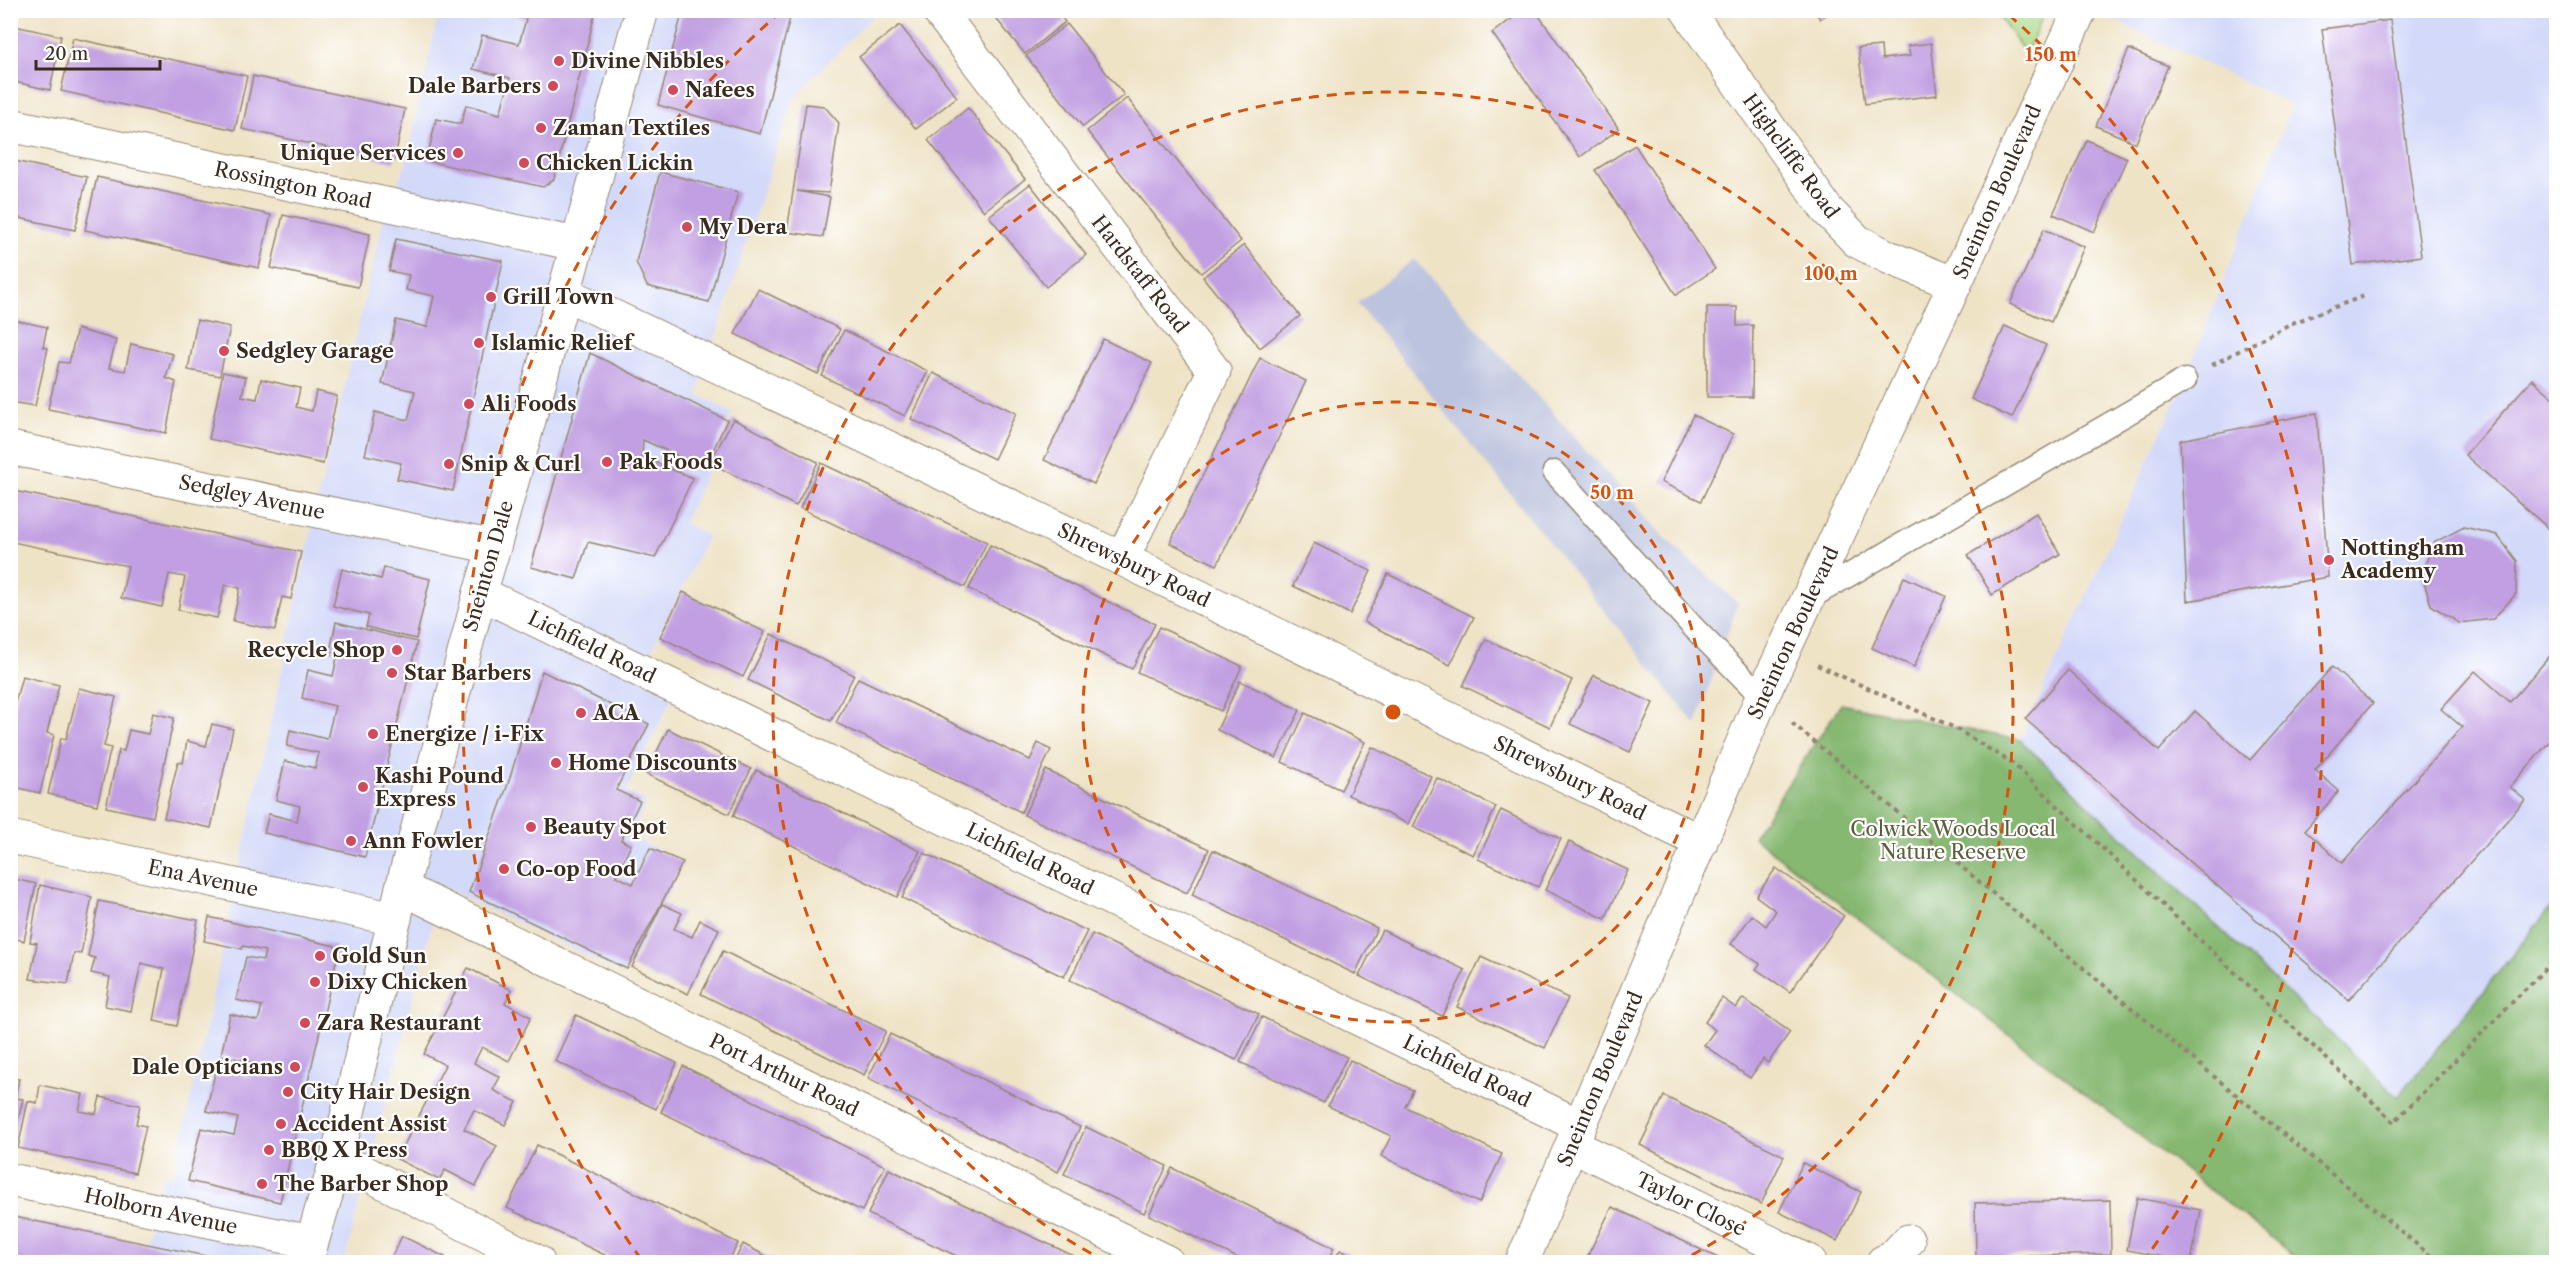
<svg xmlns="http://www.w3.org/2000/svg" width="2567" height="1273" viewBox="0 0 2567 1273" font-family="'Libre Caslon Text',serif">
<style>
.built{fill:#d3d9f9}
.industrial{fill:#bcc3de}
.green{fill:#a9d885;stroke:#728152;stroke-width:1.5}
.forest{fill:#86b872;stroke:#607148;stroke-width:1.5}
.building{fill:#c19fe2}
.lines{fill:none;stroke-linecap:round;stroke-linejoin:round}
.service-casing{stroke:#958672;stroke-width:25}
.minor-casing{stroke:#958672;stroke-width:35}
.tertiary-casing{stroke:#958672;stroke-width:35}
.path{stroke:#958672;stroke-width:4;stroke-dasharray:4.5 4.5;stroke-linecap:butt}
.service{stroke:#fff;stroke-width:22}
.minor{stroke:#fff;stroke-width:33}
.tertiary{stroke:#fff;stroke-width:33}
.ring{fill:none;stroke:#d7540e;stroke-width:3;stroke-dasharray:10 8}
.poi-dot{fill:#d1495b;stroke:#fff;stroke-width:2}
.labels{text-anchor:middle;stroke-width:4.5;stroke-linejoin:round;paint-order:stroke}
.poi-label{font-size:20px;font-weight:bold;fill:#3b2a1e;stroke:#fff;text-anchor:start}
.street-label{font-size:20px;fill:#3b2a1e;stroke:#fff}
.park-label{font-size:20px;fill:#5c5e3d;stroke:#fff}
.centre{fill:#d7540e;stroke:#fff;stroke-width:3}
.ring-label{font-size:18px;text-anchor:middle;font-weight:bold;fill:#d7540e;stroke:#fff;stroke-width:4.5;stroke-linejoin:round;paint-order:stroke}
</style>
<rect width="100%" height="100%" fill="#fff"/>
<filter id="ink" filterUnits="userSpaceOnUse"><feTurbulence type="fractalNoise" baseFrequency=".0167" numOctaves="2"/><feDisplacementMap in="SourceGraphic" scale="12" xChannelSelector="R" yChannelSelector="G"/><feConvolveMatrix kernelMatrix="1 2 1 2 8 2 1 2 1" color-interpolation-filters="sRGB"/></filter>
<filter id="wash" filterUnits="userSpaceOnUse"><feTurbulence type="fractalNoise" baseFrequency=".008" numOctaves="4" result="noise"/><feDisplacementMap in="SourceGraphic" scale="24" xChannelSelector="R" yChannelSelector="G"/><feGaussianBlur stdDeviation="1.35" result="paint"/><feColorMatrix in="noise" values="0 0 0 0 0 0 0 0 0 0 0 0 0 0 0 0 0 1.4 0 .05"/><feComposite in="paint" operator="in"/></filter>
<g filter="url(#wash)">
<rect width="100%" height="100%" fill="#efe3c6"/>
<g class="built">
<path d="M 439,11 L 878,11 L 793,99 L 697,394 L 732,413 L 684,523 L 708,536 L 638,678 L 673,696 L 626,792 L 647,801 L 630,836 L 684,862 L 625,974 L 442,887 L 344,1262 L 140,1262 L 162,1177 L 174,1177 L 321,485 L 387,204 L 406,165 Z"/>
<path d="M 2096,11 L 2556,11 L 2556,901 L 2398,1097 L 2020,740 L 2185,380 L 2292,105 Z"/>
</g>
<path class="industrial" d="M 1414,259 L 1665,538 L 1738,603 L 1696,725 L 1357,303 Z"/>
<path class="green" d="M 1995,11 L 2045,11 L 2026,54 Z"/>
<path class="forest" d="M 1841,704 L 2020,740 L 2398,1097 L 2556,901 L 2556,1262 L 2297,1262 L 2280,1244 L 1753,837 Z"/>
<g id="blocks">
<g class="building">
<path d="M 496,10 L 596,10 L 554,179 L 543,187 L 427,161 L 436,119 L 461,124 L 466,105 L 500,114 L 510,78 L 473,69 L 482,35 L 519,44 L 526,19 Z"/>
<path d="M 683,10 L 792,10 L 760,134 L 658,105 Z"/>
<path d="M 989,10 L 1056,10 L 1065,22 L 1025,54 Z"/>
<path d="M 1478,10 L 1491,10 L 1482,16 Z"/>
<path d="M 1524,10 L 1535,10 L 1619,129 L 1580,157 L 1492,33 Z"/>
<path d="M 1814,10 L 1833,10 L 1820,19 Z"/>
<path d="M 2390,20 L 2421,256 L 2353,265 L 2322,29 Z"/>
<path d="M 1067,24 L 1124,95 L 1083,127 L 1026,56 Z"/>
<path d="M 10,25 L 61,36 L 50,90 L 10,81 Z"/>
<path d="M 900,25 L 957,97 L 916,129 L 859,57 Z"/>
<path d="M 73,38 L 247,76 L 235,130 L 61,91 Z"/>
<path d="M 1931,43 L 1937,95 L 1865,104 L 1858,48 L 1881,46 L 1882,59 L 1910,56 L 1908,46 Z"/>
<path d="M 2129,49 L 2168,66 L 2136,143 L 2096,126 Z"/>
<path d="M 253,76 L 405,109 L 394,162 L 242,129 Z"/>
<path d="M 1127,98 L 1241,241 L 1201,273 L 1087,131 Z"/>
<path d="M 806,104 L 824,106 L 839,123 L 829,193 L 797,191 L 830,197 L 823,237 L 787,232 Z"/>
<path d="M 968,108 L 1025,179 L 984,211 L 928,140 Z"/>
<path d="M 2087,140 L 2127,158 L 2094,232 L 2053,214 Z"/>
<path d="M 1635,145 L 1715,269 L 1676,295 L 1595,170 Z"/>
<path d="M 10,160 L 87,177 L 75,230 L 10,216 Z"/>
<path d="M 660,172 L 738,192 L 709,302 L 647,286 L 636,262 Z"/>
<path d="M 97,177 L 271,215 L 259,268 L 85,230 Z"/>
<path d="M 1030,184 L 1086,255 L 1046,287 L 989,216 Z"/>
<path d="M 283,215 L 370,234 L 358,287 L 271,268 Z"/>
<path d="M 2044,229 L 2084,247 L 2051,322 L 2010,304 Z"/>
<path d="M 396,239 L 503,261 L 453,491 L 397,479 L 401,463 L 365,455 L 375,412 L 408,420 L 415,391 L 382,384 L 396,320 L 427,327 L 434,296 L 406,290 L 409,275 L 389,271 Z"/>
<path d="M 1244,245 L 1300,316 L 1260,348 L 1203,277 Z"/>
<path d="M 758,289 L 840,329 L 818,374 L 735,334 Z"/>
<path d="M 1707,307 L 1737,307 L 1737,326 L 1753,325 L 1752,397 L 1707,397 Z"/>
<path d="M 10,319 L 47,327 L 43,347 L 48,348 L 35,406 L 10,402 Z"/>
<path d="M 197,320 L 230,327 L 220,376 L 188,370 Z"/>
<path d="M 2005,326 L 2046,345 L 2012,418 L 1971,399 Z"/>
<path d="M 77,329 L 116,340 L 109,368 L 125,371 L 131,344 L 173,354 L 166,378 L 176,382 L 166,433 L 48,409 L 59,362 L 69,363 Z"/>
<path d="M 844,330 L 928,371 L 905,416 L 822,376 Z"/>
<path d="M 1103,339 L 1152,363 L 1094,484 L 1044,460 Z"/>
<path d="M 590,353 L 727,420 L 705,468 L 643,440 L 642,457 L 693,478 L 655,558 L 588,542 L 576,579 L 531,567 Z"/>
<path d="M 1260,358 L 1306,381 L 1217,565 L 1170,543 Z"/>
<path d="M 223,372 L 246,377 L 242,396 L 257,399 L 261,379 L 300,388 L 296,407 L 312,411 L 316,391 L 337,396 L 323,464 L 209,439 Z"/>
<path d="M 933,373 L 1016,413 L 994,459 L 911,419 Z"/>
<path d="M 2532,379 L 2556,400 L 2556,535 L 2465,455 Z"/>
<path d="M 2317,413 L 2328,577 L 2187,601 L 2180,440 Z"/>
<path d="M 1693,415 L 1733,434 L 1701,501 L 1661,482 Z"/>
<path d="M 733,419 L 818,462 L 796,506 L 710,463 Z"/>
<path d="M 821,463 L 987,542 L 965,587 L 800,508 Z"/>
<path d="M 10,490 L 301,552 L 291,599 L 282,597 L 275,630 L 233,621 L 240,588 L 225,585 L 217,618 L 178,610 L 185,577 L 169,574 L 162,607 L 121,598 L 128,566 L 13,542 L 10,550 Z"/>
<path d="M 2036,513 L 2060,554 L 1992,595 L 1968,555 Z"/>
<path d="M 2464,527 L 2497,535 L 2517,561 L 2516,594 L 2493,619 L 2459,623 L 2431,605 L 2421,573 L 2435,542 Z"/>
<path d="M 1314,543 L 1371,571 L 1350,614 L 1293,586 Z"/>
<path d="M 990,545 L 1155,624 L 1132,669 L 969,589 Z"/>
<path d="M 384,568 L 430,579 L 416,639 L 366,627 L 369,615 L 333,606 L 342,569 L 381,579 Z"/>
<path d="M 1388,574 L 1474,617 L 1450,665 L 1364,622 Z"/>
<path d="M 1904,577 L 1946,596 L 1914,667 L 1872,648 Z"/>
<path d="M 683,592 L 765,632 L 743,677 L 660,637 Z"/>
<path d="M 336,622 L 417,642 L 365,857 L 264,833 L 269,814 L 297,821 L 300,806 L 276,800 L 285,761 L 315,768 L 319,753 L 287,746 L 290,730 L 327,739 L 335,706 L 302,698 L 308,670 L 333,676 L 338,653 L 330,651 Z"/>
<path d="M 1159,627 L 1242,666 L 1221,711 L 1137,672 Z"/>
<path d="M 771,634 L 854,675 L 831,721 L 748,680 Z"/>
<path d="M 1486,639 L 1572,680 L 1550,727 L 1463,686 Z"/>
<path d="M 2556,649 L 2556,734 L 2510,787 L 2525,800 L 2349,1000 L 2025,719 L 2068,670 L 2159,751 L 2195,711 L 2250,760 L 2332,667 L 2373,703 L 2315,770 L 2339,791 L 2305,830 L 2342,863 L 2462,727 L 2441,709 L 2475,671 L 2510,702 Z"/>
<path d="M 542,671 L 649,724 L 616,790 L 640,801 L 621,840 L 631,845 L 616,876 L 633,884 L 650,848 L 683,862 L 627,969 L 469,892 L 508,784 Z"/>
<path d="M 1594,675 L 1653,703 L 1630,752 L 1570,724 Z"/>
<path d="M 22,676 L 59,685 L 47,733 L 54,735 L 40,793 L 10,786 L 10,722 Z"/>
<path d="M 858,678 L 1030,760 L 1038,743 L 1051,750 L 1021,812 L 836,723 Z"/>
<path d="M 1240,681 L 1300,710 L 1276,758 L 1217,730 Z"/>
<path d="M 79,688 L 116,697 L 104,746 L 111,748 L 97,805 L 48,794 L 61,738 L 66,739 Z"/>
<path d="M 153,713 L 174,718 L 153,817 L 106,807 L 119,750 L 124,751 L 129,730 L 148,734 Z"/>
<path d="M 1305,713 L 1365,742 L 1341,790 L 1282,762 Z"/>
<path d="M 212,724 L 233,729 L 211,828 L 164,818 L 178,762 L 183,763 L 187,741 L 206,746 Z"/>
<path d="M 668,729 L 751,769 L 729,814 L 646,774 Z"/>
<path d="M 1372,747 L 1431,776 L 1408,824 L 1348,795 Z"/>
<path d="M 756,770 L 920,851 L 897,897 L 733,816 Z"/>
<path d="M 1046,770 L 1209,849 L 1187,893 L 1024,815 Z"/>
<path d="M 1437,778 L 1496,807 L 1473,855 L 1413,827 Z"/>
<path d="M 1501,810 L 1561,839 L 1538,887 L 1478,859 Z"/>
<path d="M 1569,842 L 1628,870 L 1605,919 L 1545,890 Z"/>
<path d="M 1213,850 L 1377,928 L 1355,974 L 1192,895 Z"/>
<path d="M 924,853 L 1087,931 L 1064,977 L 902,898 Z"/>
<path d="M 1776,868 L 1844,916 L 1790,992 L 1756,969 L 1760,964 L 1731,944 L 1752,915 L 1766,926 L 1776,911 L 1756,896 Z"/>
<path d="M 10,878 L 36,884 L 24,941 L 17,939 L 12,966 Z"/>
<path d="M 40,885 L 92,897 L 81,954 L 74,953 L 68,984 L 30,979 L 37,943 L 30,942 Z"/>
<path d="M 99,901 L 198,920 L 177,1026 L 154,1021 L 164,969 L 141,963 L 131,1011 L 105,1006 L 110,977 L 91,973 L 95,958 L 88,956 Z"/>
<path d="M 662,904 L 682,913 L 674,929 L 692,937 L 700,920 L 719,929 L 688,994 L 632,967 Z"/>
<path d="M 209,917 L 335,946 L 338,953 L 280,1202 L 188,1181 L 201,1128 L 234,1135 L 238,1118 L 206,1111 L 216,1069 L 249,1077 L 252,1062 L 221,1055 L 230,1014 L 258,1021 L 262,1006 L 236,1000 L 246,957 L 263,960 L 265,951 L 243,946 L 242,949 L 204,941 Z"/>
<path d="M 1382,930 L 1465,970 L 1442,1016 L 1359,976 Z"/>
<path d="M 1092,934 L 1259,1014 L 1236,1060 L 1070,980 Z"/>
<path d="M 723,951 L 886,1031 L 864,1075 L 701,994 Z"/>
<path d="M 1481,957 L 1568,998 L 1545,1048 L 1457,1007 Z"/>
<path d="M 468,968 L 512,990 L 505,1003 L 531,1017 L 509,1061 L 482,1047 L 474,1063 L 500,1077 L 493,1090 L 517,1102 L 505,1125 L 474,1110 L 464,1129 L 497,1146 L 476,1186 L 445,1170 L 439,1180 L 397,1159 L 445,1065 L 424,1054 Z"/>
<path d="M 1722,998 L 1736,1008 L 1743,998 L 1790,1032 L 1768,1063 L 1763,1059 L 1750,1078 L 1704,1045 L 1715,1030 L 1705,1022 Z"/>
<path d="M 576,1015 L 677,1063 L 656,1109 L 555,1061 Z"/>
<path d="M 1262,1017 L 1347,1057 L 1324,1103 L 1240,1062 Z"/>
<path d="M 890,1034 L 1080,1127 L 1058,1172 L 868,1078 Z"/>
<path d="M 1350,1060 L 1413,1090 L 1405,1107 L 1502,1154 L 1479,1203 L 1381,1156 L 1391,1136 L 1328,1106 Z"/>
<path d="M 683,1066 L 885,1166 L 862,1211 L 661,1112 Z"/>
<path d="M 10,1078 L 19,1079 L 15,1098 L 23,1099 L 11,1150 Z"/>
<path d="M 40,1085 L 83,1094 L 79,1111 L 96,1114 L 100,1097 L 140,1105 L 136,1124 L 146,1126 L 135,1173 L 18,1148 L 28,1101 L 37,1103 Z"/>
<path d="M 1664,1096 L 1784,1156 L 1761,1204 L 1640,1145 Z"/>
<path d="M 1086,1127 L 1167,1166 L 1144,1213 L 1064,1174 Z"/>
<path d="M 537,1145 L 738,1243 L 728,1262 L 619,1262 L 507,1208 Z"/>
<path d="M 1803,1163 L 1861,1192 L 1837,1241 L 1779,1212 Z"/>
<path d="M 1172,1168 L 1334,1248 L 1327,1262 L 1246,1262 L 1149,1215 Z"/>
<path d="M 889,1169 L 965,1205 L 1087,1262 L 969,1262 L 868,1214 Z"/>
<path d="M 2137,1198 L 2201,1210 L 2191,1262 L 2127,1250 Z"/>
<path d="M 2110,1200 L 2111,1254 L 1976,1257 L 1975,1203 Z"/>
<path d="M 1612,1207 L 1642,1221 L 1726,1262 L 1603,1262 L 1588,1255 Z"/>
<path d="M 10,1216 L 231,1261 L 231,1262 L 10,1262 Z"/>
<path d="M 402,1236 L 445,1257 L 442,1262 L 389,1262 Z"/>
<path d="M 743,1244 L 768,1257 L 779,1262 L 734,1262 Z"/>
<path d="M 1340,1250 L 1365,1262 L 1333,1262 Z"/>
</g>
</g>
</g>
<g filter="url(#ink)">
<use href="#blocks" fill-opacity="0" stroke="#958672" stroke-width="1.5"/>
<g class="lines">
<g class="service-casing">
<g id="service">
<path d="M 1554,472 L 1693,627 L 1762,697"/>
<path d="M 1808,599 L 2185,380"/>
</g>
</g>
<g class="minor-casing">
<g id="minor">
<path d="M 938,10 L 1214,371 L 1122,559"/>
<path d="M 1687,10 L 1827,210 L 1857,241 L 1888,257 L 1955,284"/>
<path d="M 10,125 L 576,244"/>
<path d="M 564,293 L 1122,559 L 1701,842"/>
<path d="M 10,448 L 494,547"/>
<path d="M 480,593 L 1580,1126"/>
<path d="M 10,837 L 395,919"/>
<path d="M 402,888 L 1167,1262"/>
<path d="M 1572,1145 L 1810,1262"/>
<path d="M 337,1158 L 538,1262"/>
<path d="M 10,1180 L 311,1242"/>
<path d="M 1522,1262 L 1762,697 L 1955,284 L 2080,10"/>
<path d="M 1883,1262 L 1891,1259 L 1908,1241"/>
</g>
</g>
<g class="tertiary-casing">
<path id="tertiary" d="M 306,1262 L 337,1158 L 402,888 L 480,593 L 494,547 L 642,10"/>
</g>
<g class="path">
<path d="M 2212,365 L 2290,324 L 2364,296"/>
<path d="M 1817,665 L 1955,728 L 2012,763 L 2394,1122 L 2556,958"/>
<path d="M 1792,723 L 1995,895 L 2438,1262"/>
</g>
<use href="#service" class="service"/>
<use href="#minor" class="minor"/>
<use href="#tertiary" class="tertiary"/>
</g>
</g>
<g class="ring">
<circle cx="1393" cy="712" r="310"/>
<path d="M1107 1262A620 620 0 1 1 1679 1262"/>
<path d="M641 1259A930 930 0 0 1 777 15M2009 15A930 930 0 0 1 2145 1259"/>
</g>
<g class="poi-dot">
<circle cx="559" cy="61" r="6"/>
<circle cx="553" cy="86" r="6"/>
<circle cx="673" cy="90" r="6"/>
<circle cx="541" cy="128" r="6"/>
<circle cx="458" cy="153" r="6"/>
<circle cx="524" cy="163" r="6"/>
<circle cx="687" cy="227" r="6"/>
<circle cx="491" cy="297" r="6"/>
<circle cx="479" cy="343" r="6"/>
<circle cx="224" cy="351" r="6"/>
<circle cx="469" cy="404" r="6"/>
<circle cx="607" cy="462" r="6"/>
<circle cx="449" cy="464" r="6"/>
<circle cx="2329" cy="560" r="6"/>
<circle cx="397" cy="650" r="6"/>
<circle cx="392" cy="673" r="6"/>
<circle cx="581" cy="713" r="6"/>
<circle cx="373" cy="734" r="6"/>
<circle cx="556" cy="763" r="6"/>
<circle cx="363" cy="787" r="6"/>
<circle cx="531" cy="827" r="6"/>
<circle cx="351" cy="841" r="6"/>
<circle cx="504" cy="869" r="6"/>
<circle cx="320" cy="956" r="6"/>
<circle cx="315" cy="982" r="6"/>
<circle cx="305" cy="1023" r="6"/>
<circle cx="295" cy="1067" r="6"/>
<circle cx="288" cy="1092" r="6"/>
<circle cx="281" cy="1124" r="6"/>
<circle cx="269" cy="1150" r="6"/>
<circle cx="262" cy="1184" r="6"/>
</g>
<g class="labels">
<g class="poi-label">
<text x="571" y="68">Divine Nibbles</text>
<text x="541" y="93" text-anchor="end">Dale Barbers</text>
<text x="685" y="97">Nafees</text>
<text x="553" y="135">Zaman Textiles</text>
<text x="446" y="160" text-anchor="end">Unique Services</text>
<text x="536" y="170">Chicken Lickin</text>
<text x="699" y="234">My Dera</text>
<text x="503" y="304">Grill Town</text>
<text x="491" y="350">Islamic Relief</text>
<text x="236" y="358">Sedgley Garage</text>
<text x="481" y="411">Ali Foods</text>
<text x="619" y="469">Pak Foods</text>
<text x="461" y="471">Snip &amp; Curl</text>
<text x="2341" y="555">Nottingham<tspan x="2341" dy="23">Academy</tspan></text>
<text x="385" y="657" text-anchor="end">Recycle Shop</text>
<text x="404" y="680">Star Barbers</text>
<text x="593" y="720">ACA</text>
<text x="385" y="741">Energize / i-Fix</text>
<text x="568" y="770">Home Discounts</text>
<text x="375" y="783">Kashi Pound<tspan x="375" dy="23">Express</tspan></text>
<text x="543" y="834">Beauty Spot</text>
<text x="363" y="848">Ann Fowler</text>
<text x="516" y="876">Co-op Food</text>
<text x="332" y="963">Gold Sun</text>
<text x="327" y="989">Dixy Chicken</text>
<text x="317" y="1030">Zara Restaurant</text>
<text x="283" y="1074" text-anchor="end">Dale Opticians</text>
<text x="300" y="1099">City Hair Design</text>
<text x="293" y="1131">Accident Assist</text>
<text x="281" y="1157">BBQ X Press</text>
<text x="274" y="1191">The Barber Shop</text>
</g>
<g class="street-label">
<text transform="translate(1791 156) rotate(54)" y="7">Highcliffe Road</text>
<text transform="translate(293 185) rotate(12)" y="7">Rossington Road</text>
<text transform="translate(1997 192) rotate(-66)" y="7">Sneinton Boulevard</text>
<text transform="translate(1140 274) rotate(52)" y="7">Hardstaff Road</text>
<text transform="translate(252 497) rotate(12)" y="7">Sedgley Avenue</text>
<text transform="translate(1134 565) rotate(26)" y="7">Shrewsbury Road</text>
<text transform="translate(488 566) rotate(-74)" y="7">Sneinton Dale</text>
<text transform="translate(1793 633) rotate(-65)" y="7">Sneinton Boulevard</text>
<text transform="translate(592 647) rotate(26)" y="7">Lichfield Road</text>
<text transform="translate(1570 778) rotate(26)" y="7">Shrewsbury Road</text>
<text transform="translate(1030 859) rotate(26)" y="7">Lichfield Road</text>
<text transform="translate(203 878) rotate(12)" y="7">Ena Avenue</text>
<text transform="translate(1467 1071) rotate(26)" y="7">Lichfield Road</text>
<text transform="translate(784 1075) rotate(26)" y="7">Port Arthur Road</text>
<text transform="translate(1600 1079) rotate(-67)" y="7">Sneinton Boulevard</text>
<text transform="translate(1691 1204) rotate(26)" y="7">Taylor Close</text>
<text transform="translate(161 1211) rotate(12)" y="7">Holborn Avenue</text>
</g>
<g class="park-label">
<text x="1953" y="836">Colwick Woods Local<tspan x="1953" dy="23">Nature Reserve</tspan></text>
</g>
</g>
<circle cx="1393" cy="712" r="9" class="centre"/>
<g class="ring-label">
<text x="2051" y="61">150 m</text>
<text x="1831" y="280">100 m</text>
<text x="1612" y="499">50 m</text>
</g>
<rect width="2567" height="1273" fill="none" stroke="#fff" stroke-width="36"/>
<path d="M36 60v9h124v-9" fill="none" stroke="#3b2a1e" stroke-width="3"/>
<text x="45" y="60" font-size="18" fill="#3b2a1e" stroke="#ffffff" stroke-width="4.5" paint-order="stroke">20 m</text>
</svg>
